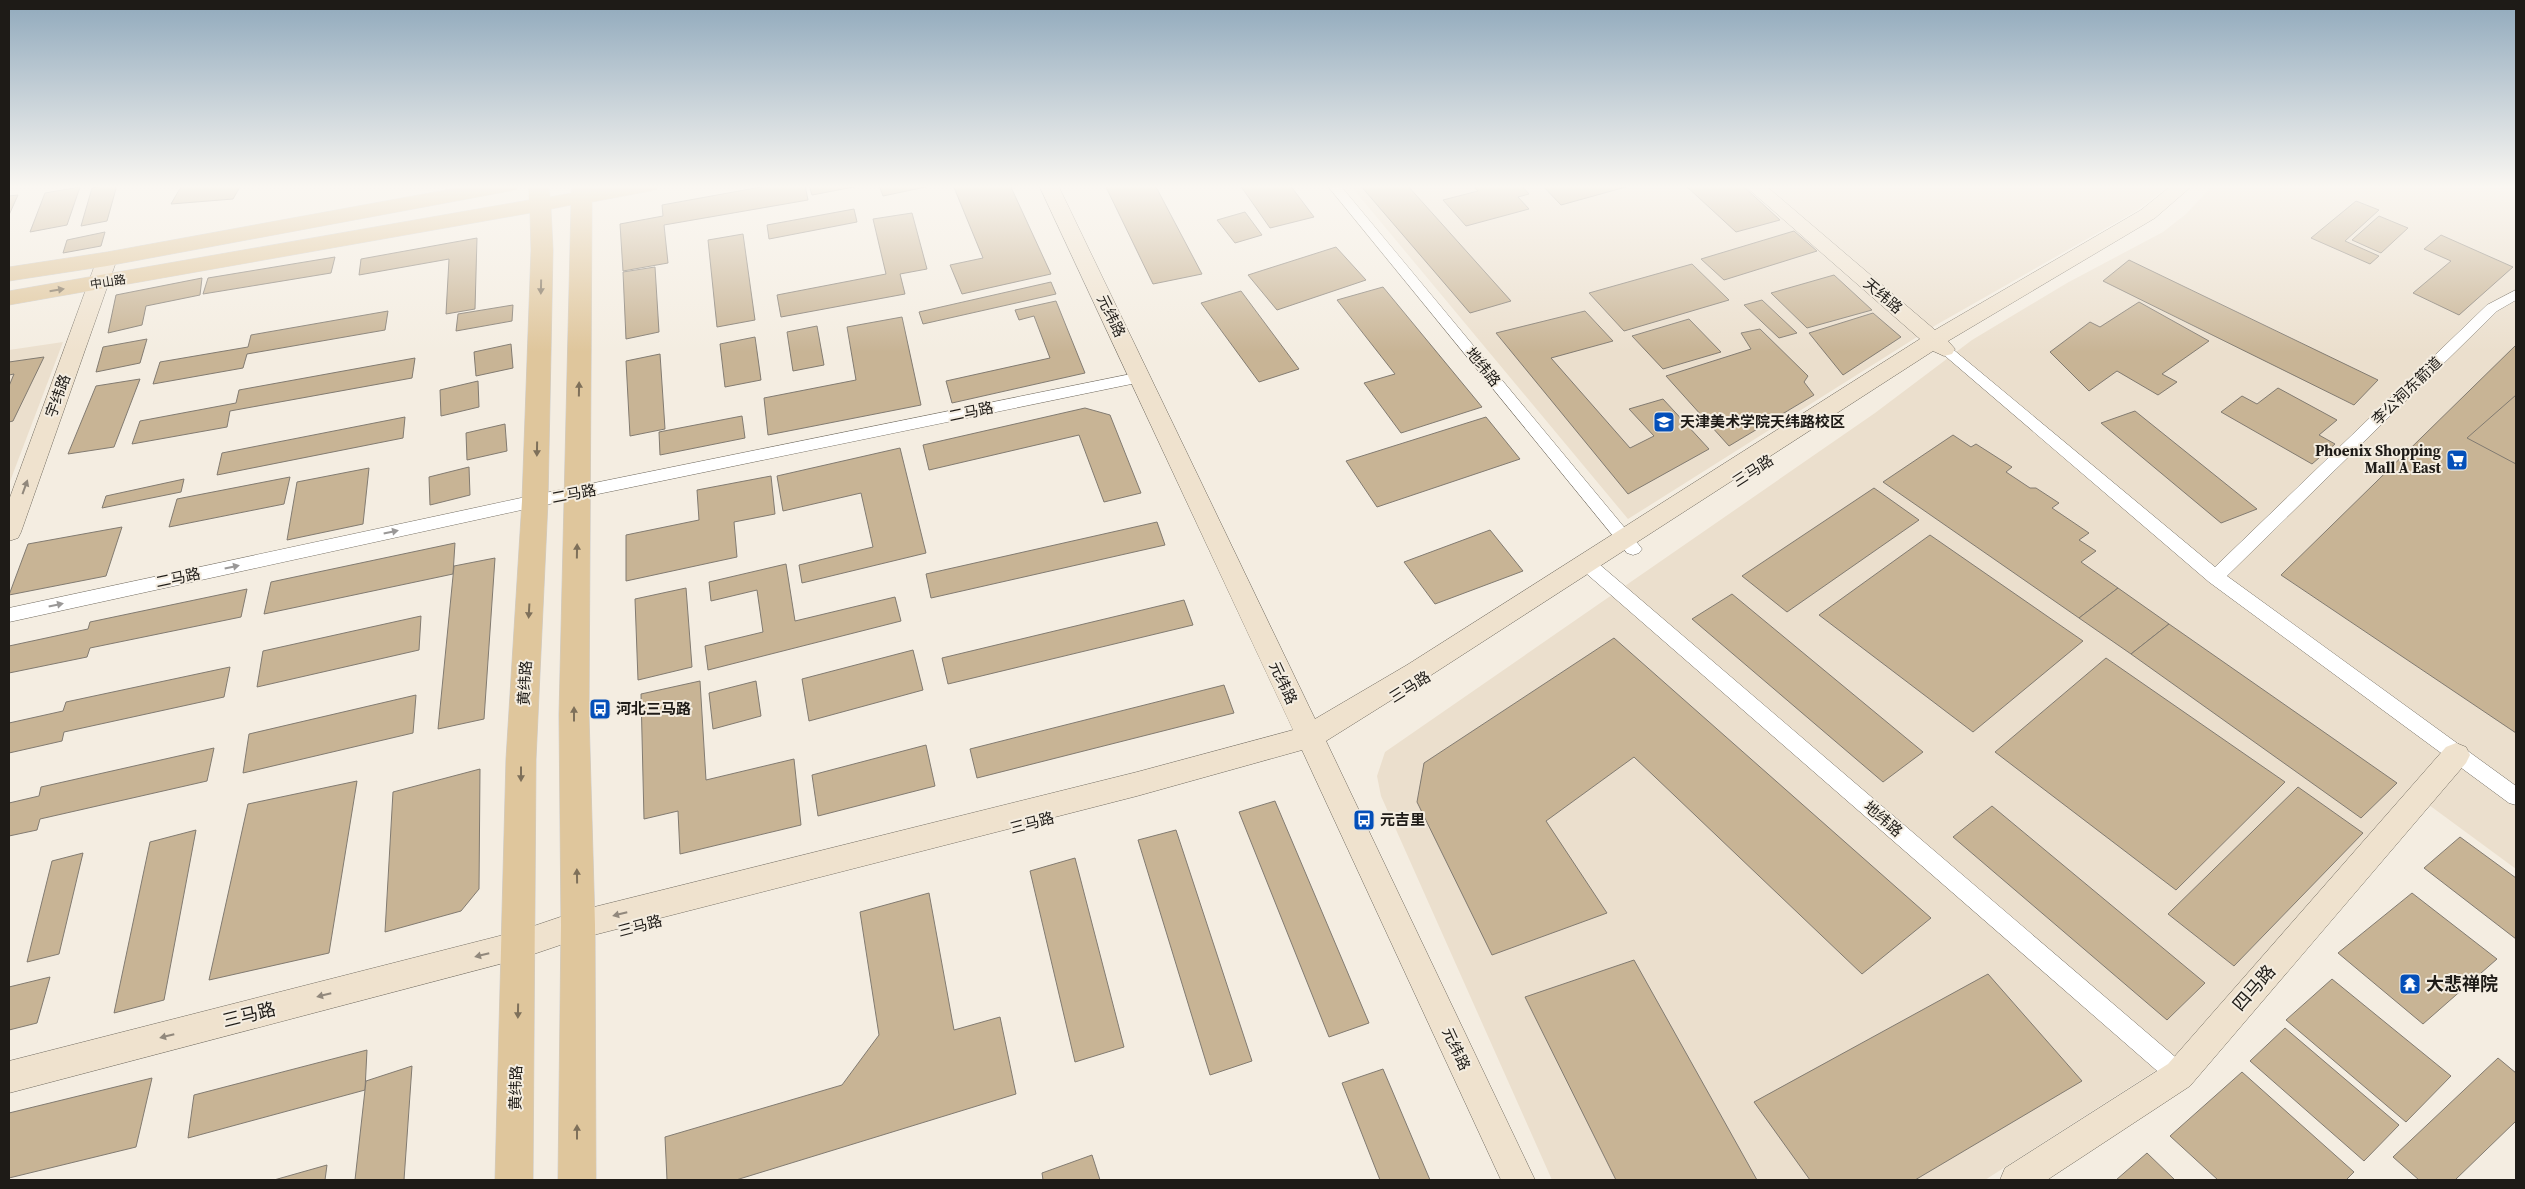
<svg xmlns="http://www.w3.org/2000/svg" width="2525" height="1189" viewBox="0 0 2525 1189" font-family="'Source Serif 4','Noto Sans SC',serif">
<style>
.built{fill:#ebdfcd}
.building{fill:#c8b495;stroke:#827b71}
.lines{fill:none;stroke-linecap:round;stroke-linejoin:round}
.street-casing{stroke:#716b60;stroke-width:1}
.secondary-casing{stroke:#716b60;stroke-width:1}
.primary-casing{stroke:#cecdcc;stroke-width:1}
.street{fill:#fff;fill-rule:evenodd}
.secondary{fill:#efe2ce;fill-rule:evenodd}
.primary{fill:#dfc69c;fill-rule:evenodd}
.oneway{fill:#7e705a}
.oneway2{fill:#91887c}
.oneway3{fill:#9a9897}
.labels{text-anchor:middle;stroke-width:4;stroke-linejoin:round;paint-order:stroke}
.far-street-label{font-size:12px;fill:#1e1b17;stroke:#f4ede1}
.street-label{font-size:15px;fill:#1e1b17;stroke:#f4ede1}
.poi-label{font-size:15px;font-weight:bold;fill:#1e1b17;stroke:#f4ede1;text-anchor:start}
.near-poi-label{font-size:18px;font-weight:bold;fill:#1e1b17;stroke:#f4ede1;text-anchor:start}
.near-street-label{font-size:18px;fill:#1e1b17;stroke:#f4ede1}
</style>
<rect width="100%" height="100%" fill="#f4ede1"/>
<g class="built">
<path d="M 1350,185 L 2170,185 L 2136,211 L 1936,325 L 1628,519 Z"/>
<path d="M 2213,185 L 2510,185 L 2516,193 L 2516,869 L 2429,805 L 2180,1055 L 1985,1180 L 1552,1180 L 1381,796 L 1377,776 L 1385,752 L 1875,413 L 1972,340 L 2067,283 L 2163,232 L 2186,214 Z"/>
<path d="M 63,342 L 9,484 L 9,350 Z"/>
</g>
<g class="building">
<path d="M 107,185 L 117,185 L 107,221 L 81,226 L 92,188 Z"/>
<path d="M 182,185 L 241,185 L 233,199 L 171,204 Z"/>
<path d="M 772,185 L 805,185 L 808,200 L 664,225 L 668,263 L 623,271 L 620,224 L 663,216 L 662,205 Z"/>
<path d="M 809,185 L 864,185 L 812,195 Z"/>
<path d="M 879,185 L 935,185 L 883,196 Z"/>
<path d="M 953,185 L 1010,185 L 1051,274 L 962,294 L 950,265 L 983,258 Z"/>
<path d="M 1105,185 L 1155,185 L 1202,274 L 1153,284 Z"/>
<path d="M 1240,185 L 1290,185 L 1314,217 L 1270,228 Z"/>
<path d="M 1360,185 L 1407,185 L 1511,301 L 1470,313 Z"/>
<path d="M 1473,185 L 1521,185 L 1529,194 L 1518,197 L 1529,209 L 1466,226 L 1443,200 L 1478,191 Z"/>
<path d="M 1542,185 L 1633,185 L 1561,205 Z"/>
<path d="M 1685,185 L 1742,185 L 1780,220 L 1736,232 Z"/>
<path d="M 80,187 L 67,225 L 30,232 L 45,193 Z"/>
<path d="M 18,195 L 9,215 L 9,196 Z"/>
<path d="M 2356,201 L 2379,210 L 2345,241 L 2379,256 L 2370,264 L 2311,238 Z"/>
<path d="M 854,209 L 857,222 L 769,239 L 767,225 Z"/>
<path d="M 1245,212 L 1262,235 L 1235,243 L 1217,220 Z"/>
<path d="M 912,213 L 927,269 L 900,274 L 905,294 L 781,317 L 777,295 L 886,274 L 873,219 Z"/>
<path d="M 2379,216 L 2408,228 L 2381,253 L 2352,240 Z"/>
<path d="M 1794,231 L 1817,251 L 1724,280 L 1701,259 Z"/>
<path d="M 105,232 L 101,246 L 63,253 L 67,240 Z"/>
<path d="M 743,234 L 755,320 L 717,327 L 708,240 Z"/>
<path d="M 2441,235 L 2513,267 L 2459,315 L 2413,293 L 2451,261 L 2424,249 Z"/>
<path d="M 477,238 L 475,309 L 446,314 L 449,259 L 359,275 L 361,259 Z"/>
<path d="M 1336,247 L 1366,280 L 1277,310 L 1248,275 Z"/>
<path d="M 335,257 L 331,273 L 203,294 L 208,278 Z"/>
<path d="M 2129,260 L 2378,380 L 2354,405 L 2103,281 Z"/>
<path d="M 1692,264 L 1729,300 L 1624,331 L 1589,293 Z"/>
<path d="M 655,267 L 659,332 L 626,339 L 623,272 Z"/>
<path d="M 1834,275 L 1872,310 L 1807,328 L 1771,293 Z"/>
<path d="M 202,278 L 200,295 L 146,306 L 142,325 L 108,333 L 116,295 Z"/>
<path d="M 1051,282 L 1056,294 L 923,324 L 919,312 Z"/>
<path d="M 1383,287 L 1482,407 L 1401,433 L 1364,383 L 1395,374 L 1337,300 Z"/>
<path d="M 1241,291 L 1299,369 L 1259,382 L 1201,303 Z"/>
<path d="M 1762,300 L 1797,333 L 1779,338 L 1744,305 Z"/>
<path d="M 1056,301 L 1085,373 L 952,403 L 946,381 L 1050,358 L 1034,316 L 1019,320 L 1015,310 Z"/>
<path d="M 2139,302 L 2209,341 L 2162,374 L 2177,382 L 2158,395 L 2117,371 L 2089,391 L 2050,352 L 2090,322 L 2100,327 Z"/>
<path d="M 513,305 L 512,321 L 456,331 L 458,314 Z"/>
<path d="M 388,311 L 385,330 L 247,354 L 243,368 L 153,384 L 160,362 L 248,347 L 251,335 Z"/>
<path d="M 1585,311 L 1613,341 L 1551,358 L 1630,448 L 1654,436 L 1629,409 L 1663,399 L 1709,449 L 1628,494 L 1496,333 Z"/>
<path d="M 1873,313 L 1901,337 L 1843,375 L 1809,333 Z"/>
<path d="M 902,317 L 921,405 L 768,435 L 764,398 L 856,380 L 847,327 Z"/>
<path d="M 1689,319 L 1721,352 L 1663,369 L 1632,336 Z"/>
<path d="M 817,326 L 824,365 L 793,371 L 787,332 Z"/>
<path d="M 1760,329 L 1808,376 L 1804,382 L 1814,395 L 1729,446 L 1666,376 L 1751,349 L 1741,333 Z"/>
<path d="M 755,337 L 761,380 L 725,387 L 720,344 Z"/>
<path d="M 147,339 L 140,363 L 96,372 L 103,347 Z"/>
<path d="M 511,344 L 513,368 L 476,376 L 474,352 Z"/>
<path d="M 2516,345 L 2516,733 L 2281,575 Z"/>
<path d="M 660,354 L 665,429 L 630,436 L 626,361 Z"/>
<path d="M 44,357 L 13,421 L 9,422 L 9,386 L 14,374 L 9,375 L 9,362 Z"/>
<path d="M 415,358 L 412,378 L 230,411 L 227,427 L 132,444 L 140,421 L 236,403 L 239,390 Z"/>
<path d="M 140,379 L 114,447 L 68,454 L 96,386 Z"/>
<path d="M 478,381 L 479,407 L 441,416 L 440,390 Z"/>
<path d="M 2278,388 L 2337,420 L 2319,435 L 2335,444 L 2312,464 L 2221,412 L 2242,396 L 2257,404 Z"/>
<path d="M 2516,395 L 2516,464 L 2467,438 Z"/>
<path d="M 1085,408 L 1110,415 L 1141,493 L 1104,502 L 1079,435 L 929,470 L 923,445 Z"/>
<path d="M 2135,411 L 2257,509 L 2221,523 L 2101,423 Z"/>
<path d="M 742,416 L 745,438 L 660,455 L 659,432 Z"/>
<path d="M 405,417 L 403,438 L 217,475 L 222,453 Z"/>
<path d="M 1486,417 L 1520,459 L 1377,507 L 1346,461 Z"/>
<path d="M 505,424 L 507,451 L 467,460 L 466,433 Z"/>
<path d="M 1953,435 L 1971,447 L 1976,444 L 2012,467 L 2006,472 L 2030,488 L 2036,488 L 2059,503 L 2052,508 L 2089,533 L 2079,540 L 2096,551 L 2081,562 L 2118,588 L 2079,618 L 1883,482 Z"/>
<path d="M 900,448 L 926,553 L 802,583 L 799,565 L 873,547 L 861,493 L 783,511 L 777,476 Z"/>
<path d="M 469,467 L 470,495 L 430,505 L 429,477 Z"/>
<path d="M 369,468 L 363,524 L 287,540 L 297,482 Z"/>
<path d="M 771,476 L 775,514 L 734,522 L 737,557 L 626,581 L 626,535 L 699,520 L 697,490 Z"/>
<path d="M 290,477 L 284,504 L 169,527 L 177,499 Z"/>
<path d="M 184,479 L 181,492 L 102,508 L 106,496 Z"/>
<path d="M 1874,488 L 1919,520 L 1787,612 L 1742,576 Z"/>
<path d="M 1157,522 L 1165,545 L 931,598 L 926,574 Z"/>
<path d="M 122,527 L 106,576 L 9,595 L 28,544 Z"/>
<path d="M 1490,530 L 1523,571 L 1435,604 L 1404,562 Z"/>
<path d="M 1930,535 L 2083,641 L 1973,732 L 1819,615 Z"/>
<path d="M 455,543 L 453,574 L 264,614 L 271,582 Z"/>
<path d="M 495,558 L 484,719 L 438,729 L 454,566 Z"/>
<path d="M 786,564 L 795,621 L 895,597 L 901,621 L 708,670 L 705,646 L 763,632 L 757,590 L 711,601 L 709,582 Z"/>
<path d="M 686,588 L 692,667 L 638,680 L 635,599 Z"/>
<path d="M 2118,588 L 2169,624 L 2131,654 L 2079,618 Z"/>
<path d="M 247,589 L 241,617 L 90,648 L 87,657 L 9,673 L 9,646 L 88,629 L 90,622 Z"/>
<path d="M 1732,594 L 1923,752 L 1883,782 L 1692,619 Z"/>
<path d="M 1184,600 L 1193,625 L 948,684 L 942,658 Z"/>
<path d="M 421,616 L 419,650 L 257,687 L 263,651 Z"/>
<path d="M 2169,624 L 2397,783 L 2361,818 L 2131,654 Z"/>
<path d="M 1614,638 L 1931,918 L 1862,974 L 1634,757 L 1546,821 L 1607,913 L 1492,955 L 1417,802 L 1424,763 Z"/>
<path d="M 913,650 L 923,690 L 809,721 L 802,679 Z"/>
<path d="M 2106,658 L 2285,782 L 2176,890 L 1995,752 Z"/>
<path d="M 230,667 L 224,697 L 64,732 L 62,741 L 9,753 L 9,723 L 63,711 L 66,702 Z"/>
<path d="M 700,681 L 706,780 L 794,759 L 801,825 L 680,854 L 678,811 L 644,819 L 641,694 Z"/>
<path d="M 756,681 L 761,716 L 713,729 L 709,693 Z"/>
<path d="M 1224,685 L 1234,713 L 977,778 L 970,749 Z"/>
<path d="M 416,695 L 413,733 L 243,773 L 249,734 Z"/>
<path d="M 926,745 L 935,786 L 818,816 L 812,775 Z"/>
<path d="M 214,748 L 207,781 L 40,819 L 37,830 L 9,836 L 9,803 L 39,796 L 41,787 Z"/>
<path d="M 480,769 L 479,889 L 461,911 L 385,932 L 393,792 Z"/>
<path d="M 357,781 L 329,953 L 209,980 L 248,804 Z"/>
<path d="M 2298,787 L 2363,833 L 2234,966 L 2168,914 Z"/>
<path d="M 1275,801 L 1369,1023 L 1329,1037 L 1239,812 Z"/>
<path d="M 1992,806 L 2205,983 L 2167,1020 L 1953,837 Z"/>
<path d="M 196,830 L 164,1000 L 114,1013 L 150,842 Z"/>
<path d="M 1176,830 L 1252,1061 L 1210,1075 L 1138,840 Z"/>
<path d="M 2460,837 L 2516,878 L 2516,939 L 2424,868 Z"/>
<path d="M 83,853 L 59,954 L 27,962 L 52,861 Z"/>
<path d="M 1075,858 L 1124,1047 L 1075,1062 L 1030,871 Z"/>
<path d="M 929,893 L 954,1030 L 1000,1017 L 1016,1094 L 736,1180 L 667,1180 L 665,1137 L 842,1085 L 879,1035 L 860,912 Z"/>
<path d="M 2412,893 L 2497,959 L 2423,1024 L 2338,953 Z"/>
<path d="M 1634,960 L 1757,1180 L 1616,1180 L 1525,997 Z"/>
<path d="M 1988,974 L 2082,1081 L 1915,1180 L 1810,1180 L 1754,1102 Z"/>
<path d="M 50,977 L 37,1023 L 9,1030 L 9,987 Z"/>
<path d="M 2332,979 L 2451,1076 L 2406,1122 L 2286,1020 Z"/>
<path d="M 2285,1028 L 2399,1125 L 2364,1161 L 2250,1061 Z"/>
<path d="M 367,1050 L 365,1090 L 188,1138 L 194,1095 Z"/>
<path d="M 2498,1058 L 2516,1073 L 2516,1121 L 2455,1180 L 2419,1180 L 2393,1157 Z"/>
<path d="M 412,1066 L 404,1180 L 355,1180 L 366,1081 Z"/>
<path d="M 1383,1069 L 1430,1180 L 1380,1180 L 1342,1083 Z"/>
<path d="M 2242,1072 L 2354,1172 L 2346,1180 L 2218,1180 L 2170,1136 Z"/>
<path d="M 152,1078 L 136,1147 L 9,1178 L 9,1113 Z"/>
<path d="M 2147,1153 L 2175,1180 L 2116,1180 Z"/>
<path d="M 1092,1155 L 1100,1180 L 1043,1180 L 1042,1173 Z"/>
<path d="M 327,1165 L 325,1180 L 274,1180 Z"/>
</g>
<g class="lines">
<g class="street-casing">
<g id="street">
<path d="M 1327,185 L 1340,185 L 1639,545 L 1642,549 L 1639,553 L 1633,555 L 1627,553 Z"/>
<path d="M 2516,290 L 2516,300 L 2497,311 L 2227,576 L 2516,786 L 2516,805 L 2509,803 L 2209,582 L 1937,349 L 1939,346 L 1949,346 L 2215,567 L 2487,305 Z"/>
<path d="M 1141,372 L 1146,373 L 1149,377 L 1146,381 L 535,507 L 9,622 L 9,608 L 535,495 Z"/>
<path d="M 1586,557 L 1592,558 L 2187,1067 L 2190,1075 L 2187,1083 L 2179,1086 L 2171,1083 L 1580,568 L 1577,563 L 1580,558 Z"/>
</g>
</g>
<g class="secondary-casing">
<g id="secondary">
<path d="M 1039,185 L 1058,185 L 1315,719 L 1407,665 L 1920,339 L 1744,185 L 1765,185 L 1935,330 L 2141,210 L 2172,185 L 2193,185 L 2155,218 L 1948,341 L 1955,349 L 1952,354 L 1944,356 L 1933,351 L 1425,679 L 1326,741 L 1535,1180 L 1501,1180 L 1302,750 L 1137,796 L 578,939 L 519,959 L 9,1093 L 9,1061 L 519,931 L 578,911 L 1137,772 L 1293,730 Z"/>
<path d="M 107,253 L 114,255 L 117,259 L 21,532 L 18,538 L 9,541 L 9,500 L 97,259 L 100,255 Z"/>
<path d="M 2456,743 L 2466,747 L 2470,755 L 2466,763 L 2190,1086 L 2047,1180 L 2000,1180 L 2005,1168 L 2168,1064 L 2446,747 Z"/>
</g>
</g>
<g class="primary-casing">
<g id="primary">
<path d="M 473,185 L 520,185 L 517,189 L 510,191 L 107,266 L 9,281 L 9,267 L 107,252 Z"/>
<path d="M 529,185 L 549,185 L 550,197 L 571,193 L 572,185 L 592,185 L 592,189 L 612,185 L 660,185 L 657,189 L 650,191 L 592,202 L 589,715 L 595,925 L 596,1180 L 558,1180 L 561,925 L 559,715 L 571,205 L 551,209 L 553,250 L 548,501 L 536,759 L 533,1180 L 495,1180 L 506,759 L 522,501 L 531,250 L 530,213 L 9,305 L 9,291 L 529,200 Z"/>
</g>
</g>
<use href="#street" class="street"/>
<use href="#secondary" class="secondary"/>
<use href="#primary" class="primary"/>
</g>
<defs><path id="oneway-solid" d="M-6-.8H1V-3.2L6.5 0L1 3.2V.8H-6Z" transform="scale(1.25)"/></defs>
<g class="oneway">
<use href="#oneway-solid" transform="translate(541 287) rotate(91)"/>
<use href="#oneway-solid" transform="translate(57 290) rotate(-9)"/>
<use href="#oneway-solid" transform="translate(579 389) rotate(-89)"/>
<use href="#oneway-solid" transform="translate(537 449) rotate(91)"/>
<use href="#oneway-solid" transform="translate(577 551) rotate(-89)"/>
<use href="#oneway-solid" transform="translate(529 611) rotate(93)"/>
<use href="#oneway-solid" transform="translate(574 714) rotate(-90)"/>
<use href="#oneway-solid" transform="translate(521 774) rotate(90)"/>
<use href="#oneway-solid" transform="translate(577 876) rotate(-91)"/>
<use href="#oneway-solid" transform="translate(518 1011) rotate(91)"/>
<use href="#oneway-solid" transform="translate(577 1132) rotate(-90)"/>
</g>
<g class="oneway2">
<use href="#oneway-solid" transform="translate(25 487) rotate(-70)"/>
<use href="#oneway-solid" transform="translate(620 914) rotate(166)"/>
<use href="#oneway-solid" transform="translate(482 955) rotate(166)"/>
<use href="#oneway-solid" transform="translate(324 995) rotate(166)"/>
<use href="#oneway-solid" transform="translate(167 1036) rotate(166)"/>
</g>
<g class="oneway3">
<use href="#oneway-solid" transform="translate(391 532) rotate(-12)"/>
<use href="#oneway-solid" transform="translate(232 567) rotate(-12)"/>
<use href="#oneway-solid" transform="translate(56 605) rotate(-12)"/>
</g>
<linearGradient id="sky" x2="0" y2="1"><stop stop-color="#90a9bc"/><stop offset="0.53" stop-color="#faf7f2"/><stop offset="1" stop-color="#faf7f2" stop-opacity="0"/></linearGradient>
<rect width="2525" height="352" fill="url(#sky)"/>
<defs>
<g id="school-square" transform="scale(1.125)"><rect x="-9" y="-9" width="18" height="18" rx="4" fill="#044fb9" stroke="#f4ede1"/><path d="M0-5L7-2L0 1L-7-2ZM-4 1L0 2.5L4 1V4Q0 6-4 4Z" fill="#fff"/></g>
<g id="supermarket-square" transform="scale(1.125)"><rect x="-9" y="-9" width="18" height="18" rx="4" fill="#044fb9" stroke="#f4ede1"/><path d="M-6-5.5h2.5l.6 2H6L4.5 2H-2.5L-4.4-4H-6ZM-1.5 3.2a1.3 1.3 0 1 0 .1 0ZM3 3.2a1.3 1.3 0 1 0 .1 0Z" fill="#fff"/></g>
<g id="bus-square" transform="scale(1.125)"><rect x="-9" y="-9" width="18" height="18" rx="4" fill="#044fb9" stroke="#f4ede1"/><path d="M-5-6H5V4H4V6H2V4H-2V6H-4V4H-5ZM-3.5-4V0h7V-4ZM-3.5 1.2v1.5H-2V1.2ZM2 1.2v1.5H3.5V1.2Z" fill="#fff"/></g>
<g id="temple-square" transform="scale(1.125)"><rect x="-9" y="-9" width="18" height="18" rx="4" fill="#044fb9" stroke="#f4ede1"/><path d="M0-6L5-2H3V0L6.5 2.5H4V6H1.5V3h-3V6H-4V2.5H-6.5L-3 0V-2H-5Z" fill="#fff"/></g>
</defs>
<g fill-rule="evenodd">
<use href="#school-square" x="1664" y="422"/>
<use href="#supermarket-square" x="2457" y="460"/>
<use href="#bus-square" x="600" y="709"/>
<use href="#bus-square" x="1364" y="820"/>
<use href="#temple-square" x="2410" y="984"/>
</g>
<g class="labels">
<g class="far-street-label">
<text transform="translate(108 282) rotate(-9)" y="4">中山路</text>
</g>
<g class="street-label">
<text transform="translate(1883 296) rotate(40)" y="5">天纬路</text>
<text transform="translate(1111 316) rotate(64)" y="5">元纬路</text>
<text transform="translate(1483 367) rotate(51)" y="5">地纬路</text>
<text transform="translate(2407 391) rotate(-44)" y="5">李公祠东箭道</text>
<text transform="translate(58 396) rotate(-70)" y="5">宇纬路</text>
<text transform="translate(971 412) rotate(-12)" y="5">二马路</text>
<text transform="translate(1753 471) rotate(-33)" y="5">三马路</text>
<text transform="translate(574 494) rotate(-11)" y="5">二马路</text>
<text transform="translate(178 578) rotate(-12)" y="5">二马路</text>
<text transform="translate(525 683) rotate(-87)" y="5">黄纬路</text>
<text transform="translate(1283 683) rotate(65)" y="5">元纬路</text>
<text transform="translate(1410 687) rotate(-32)" y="5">三马路</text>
<text transform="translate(1883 819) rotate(41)" y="5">地纬路</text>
<text transform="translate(1032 823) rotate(-15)" y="5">三马路</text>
<text transform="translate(640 926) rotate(-15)" y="5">三马路</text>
<text transform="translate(1456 1049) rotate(65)" y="5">元纬路</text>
<text transform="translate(516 1088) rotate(-89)" y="5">黄纬路</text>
</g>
<g class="poi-label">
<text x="1680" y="427">天津美术学院天纬路校区</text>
<text x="2441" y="456" text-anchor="end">Phoenix Shopping<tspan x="2441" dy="17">Mall A East</tspan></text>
<text x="616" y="714">河北三马路</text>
<text x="1380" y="825">元吉里</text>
</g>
<g class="near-poi-label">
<text x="2426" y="990">大悲禅院</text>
</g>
<g class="near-street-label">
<text transform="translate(2254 988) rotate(-49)" y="6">四马路</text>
<text transform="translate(249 1015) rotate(-14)" y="6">三马路</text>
</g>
</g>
<rect width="2525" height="1189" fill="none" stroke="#1e1b17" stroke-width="20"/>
</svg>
